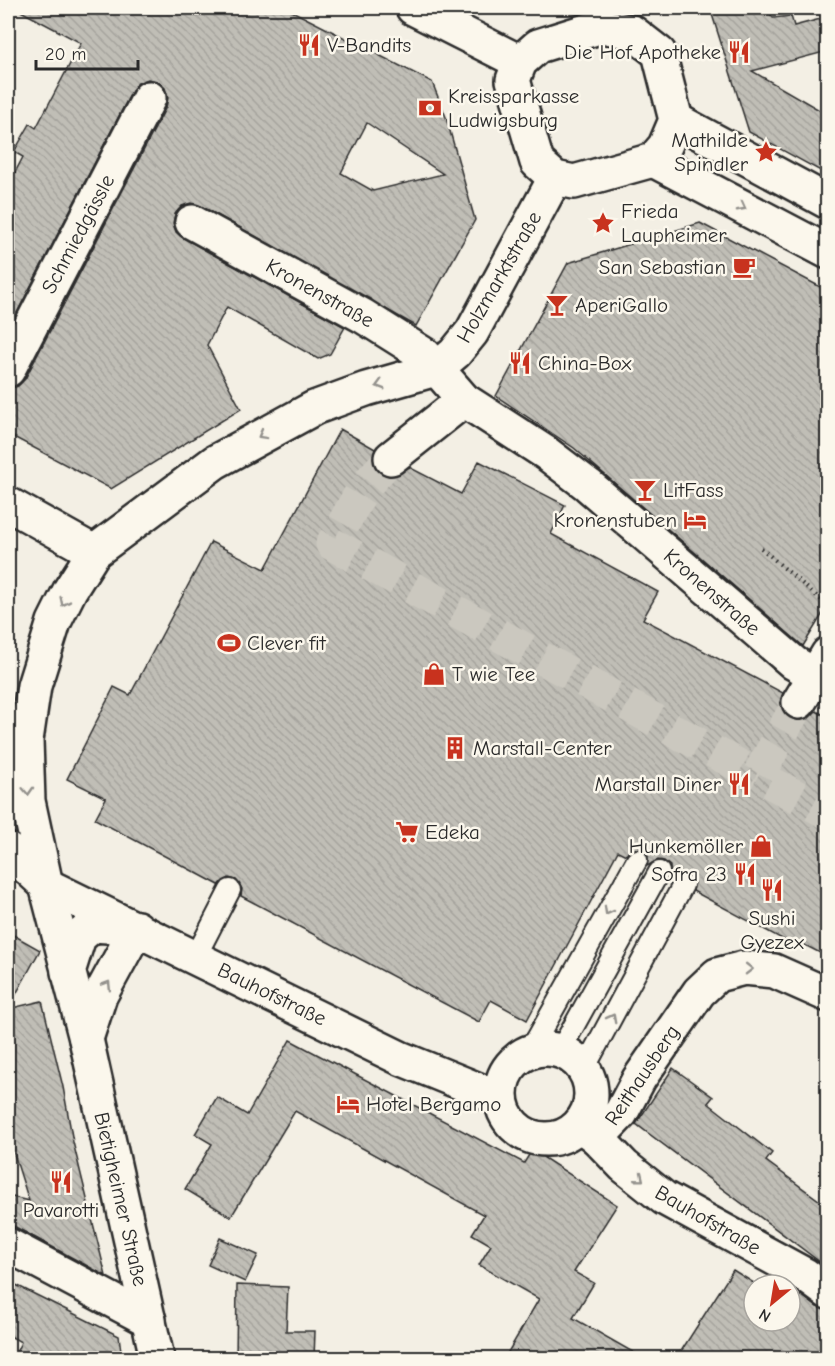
<svg xmlns="http://www.w3.org/2000/svg" width="835" height="1366" viewBox="0 0 835 1366" font-family="'Comic Neue',sans-serif">
<style>
.building{fill:url(#building-back-hatch);stroke:#2b2b2b;stroke-width:1.5;fill-rule:evenodd}
.lines{fill:none;stroke-linecap:round;stroke-linejoin:round}
.street-tunnel{stroke:#cbc8bf;stroke-width:33;stroke-dasharray:33 16;stroke-linecap:butt}
.lane-casing{stroke:#2b2b2b;stroke-width:24}
.street-casing{stroke:#2b2b2b;stroke-width:38}
.path{stroke:#2b2b2b;stroke-width:4;stroke-dasharray:1.5 4.5;stroke-linecap:butt}
.lane{stroke:#fbf7ec;stroke-width:20}
.street{stroke:#fbf7ec;stroke-width:33}
.oneway{stroke:#93918c}
.labels{text-anchor:middle;stroke-width:5;stroke-linejoin:round;paint-order:stroke}
.poi-label{font-size:21px;fill:#2b2b2b;stroke:#fbf7ec;text-anchor:start}
.street-label{font-size:21px;fill:#2b2b2b;stroke:#fbf7ec}
</style>
<defs>
<pattern id="building-back-hatch" width="6" height="6" patternUnits="userSpaceOnUse" patternTransform="scale(1.5)"><rect width="6" height="6" fill="#c0beb6"/><path d="M-1 5l2 2M0 0l6 6M5-1l2 2" fill="none" stroke="#a5a39d"/></pattern>
</defs>
<rect width="100%" height="100%" fill="#f3efe4"/>
<filter id="ink" filterUnits="userSpaceOnUse"><feTurbulence type="fractalNoise" baseFrequency=".0167" numOctaves="2"/><feDisplacementMap in="SourceGraphic" scale="12" xChannelSelector="R" yChannelSelector="G"/><feConvolveMatrix kernelMatrix="1 2 1 2 8 2 1 2 1" color-interpolation-filters="sRGB"/></filter>
<g filter="url(#ink)">
<g class="building">
<path d="M 15,8 L 286,8 L 432,82 L 446,117 L 475,220 L 416,326 L 201,206 L 191,203 L 182,206 L 175,214 L 173,223 L 176,232 L 183,238 L 345,327 L 330,354 L 318,359 L 227,307 L 207,345 L 241,409 L 111,489 L 8,434 L 8,389 L 18,386 L 25,379 L 166,107 L 168,98 L 165,88 L 157,81 L 148,79 L 138,83 L 133,89 L 8,330 L 8,186 L 23,157 L 14,152 L 30,124 L 36,128 L 81,43 ZM 367,123 L 443,174 L 373,191 L 341,173 Z"/>
<path d="M 710,8 L 766,8 L 773,18 L 791,16 L 794,26 L 828,17 L 828,51 L 752,71 L 828,115 L 828,175 L 749,132 Z"/>
<path d="M 700,223 L 828,291 L 828,605 L 803,646 L 574,448 L 496,396 L 568,263 Z"/>
<path d="M 340,429 L 375,449 L 373,461 L 377,470 L 385,476 L 394,476 L 409,467 L 461,494 L 479,461 L 565,505 L 551,534 L 658,592 L 643,619 L 783,693 L 780,702 L 782,711 L 790,718 L 798,721 L 808,719 L 816,711 L 828,717 L 828,957 L 799,942 L 797,947 L 693,891 L 693,879 L 688,874 L 682,873 L 672,879 L 670,878 L 670,866 L 664,861 L 658,860 L 647,866 L 648,854 L 642,849 L 631,849 L 626,855 L 618,851 L 527,1020 L 491,1000 L 479,1022 L 241,896 L 242,889 L 236,880 L 229,878 L 219,885 L 95,819 L 106,798 L 67,779 L 114,687 L 130,695 L 211,542 L 265,569 Z"/>
<path d="M 8,932 L 40,950 L 8,1009 L 42,1001 L 63,1087 L 73,1142 L 106,1276 L 8,1223 L 8,1196 L 29,1201 L 8,1135 Z"/>
<path d="M 290,1040 L 524,1163 L 532,1150 L 617,1205 L 574,1272 L 594,1283 L 573,1318 L 645,1359 L 504,1359 L 539,1299 L 479,1265 L 491,1245 L 472,1234 L 484,1215 L 295,1111 L 231,1217 L 185,1189 L 212,1144 L 195,1134 L 217,1097 L 247,1115 Z"/>
<path d="M 673,1068 L 713,1097 L 708,1103 L 772,1153 L 766,1161 L 828,1207 L 828,1268 L 636,1124 Z"/>
<path d="M 220,1238 L 258,1255 L 245,1282 L 208,1265 Z"/>
<path d="M 733,1270 L 757,1285 L 754,1285 L 754,1321 L 790,1321 L 790,1307 L 801,1295 L 817,1307 L 828,1310 L 828,1359 L 676,1359 Z"/>
<path d="M 8,1281 L 119,1336 L 122,1359 L 13,1359 L 21,1342 L 8,1335 Z"/>
<path d="M 237,1285 L 288,1287 L 286,1331 L 315,1331 L 314,1359 L 236,1359 Z"/>
</g>
<g class="lines">
<g class="street-tunnel">
<path d="M 391,458 L 364,487 L 332,544 L 758,776"/>
<path d="M 799,702 L 758,776 L 828,813"/>
</g>
<g class="lane-casing">
<g id="lane">
<path d="M 196,956 L 230,890"/>
<path d="M 530,1051 L 637,860"/>
<path d="M 560,1051 L 659,872"/>
<path d="M 584,1069 L 683,885"/>
</g>
</g>
<g class="street-casing">
<g id="street">
<path d="M 413,8 L 520,62"/>
<path d="M 602,26 L 632,32 L 659,53 L 676,120 L 665,146 L 653,160 L 574,182 L 555,178 L 537,162 L 513,80 L 520,62 L 538,46 Z"/>
<path d="M 676,120 L 828,202"/>
<path d="M 653,160 L 828,252"/>
<path d="M 192,222 L 363,316 L 425,355 L 464,400 L 546,453 L 588,485 L 794,663 L 815,675"/>
<path d="M 8,370 L 149,98"/>
<path d="M 391,458 L 464,400"/>
<path d="M 8,504 L 94,552"/>
<path d="M 799,702 L 828,654"/>
<path d="M 8,850 L 46,885 L 400,1058 L 501,1099"/>
<path d="M 68,972 L 79,937 L 93,925 L 137,928 L 100,996 L 86,1039"/>
<circle cx="546" cy="1094" r="45"/>
<path d="M 580,1125 L 597,1138 L 621,1113 L 639,1079 L 699,992 L 717,975 L 744,968 L 774,971 L 828,995"/>
<path d="M 597,1138 L 624,1166 L 664,1198 L 805,1275 L 828,1292"/>
<path d="M 8,1245 L 149,1320"/>
<path d="M 157,1358 L 86,1039 L 46,885 L 28,801 L 26,740 L 34,686 L 54,622 L 70,590 L 94,552 L 215,462 L 314,408 L 366,389 L 436,369 L 455,353 L 472,332 L 555,178"/>
</g>
</g>
<path class="path" d="M 761,548 L 828,606"/>
<use href="#lane" class="lane"/>
<use href="#street" class="street"/>
</g>
<defs><path id="oneway-chevron" d="M-2-3.5L2.5 0L-2 3.5" fill="none" stroke-width="1.6" stroke-linecap="round" stroke-linejoin="round" transform="scale(1.5)"/></defs>
<g class="oneway">
<use href="#oneway-chevron" transform="translate(742 207) rotate(28)"/>
<use href="#oneway-chevron" transform="translate(380 385) rotate(164)"/>
<use href="#oneway-chevron" transform="translate(262 435) rotate(151)"/>
<use href="#oneway-chevron" transform="translate(64 602) rotate(116)"/>
<use href="#oneway-chevron" transform="translate(28 791) rotate(87)"/>
<use href="#oneway-chevron" transform="translate(608 911) rotate(119)"/>
<use href="#oneway-chevron" transform="translate(749 969) rotate(1)"/>
<use href="#oneway-chevron" transform="translate(107 985) rotate(-58)"/>
<use href="#oneway-chevron" transform="translate(612 1018) rotate(-62)"/>
<use href="#oneway-chevron" transform="translate(640 1178) rotate(39)"/>
</g>
</g>
<defs>
<g id="restaurant-bare" transform="scale(1.8)"><path d="M-5-6h1v4h1v-4h1v4h1v-4h1v5L-1.5 .5V6h-2V.5L-5-1ZM5-6V6H3V1.5H1.5Q1.5-4 5-6Z" fill="#c8321e" stroke="#fbf7ec" stroke-width="2.5" paint-order="stroke"/></g>
<g id="bank-bare" transform="scale(1.8)"><path d="M-6-4H6V4H-6ZM0-2.3a2.3 2.3 0 1 0 0 4.6a2.3 2.3 0 1 0 0-4.6Z" fill="#c8321e" stroke="#fbf7ec" stroke-width="2.5" paint-order="stroke"/></g>
<g id="sight-bare" transform="scale(1.8)"><path d="M0-6L1.8-2.2L6-1.7L2.9 1.2L3.7 5.4L0 3.3L-3.7 5.4L-2.9 1.2L-6-1.7L-1.8-2.2Z" fill="#c8321e" stroke="#fbf7ec" stroke-width="2.5" paint-order="stroke"/></g>
<g id="cafe-bare" transform="scale(1.8)"><path d="M-5.5-4.5H6V0H3Q3 3.5 0 3.5H-2.5Q-5.5 3.5-5.5 0ZM3-3.2v2h1.7v-2ZM-6 4.5H4V6H-6Z" fill="#c8321e" stroke="#fbf7ec" stroke-width="2.5" paint-order="stroke"/></g>
<g id="bar-bare" transform="scale(1.8)"><path d="M-6-5H6L.8 .8V4.5H3.5V6h-7V4.5H-.8V.8Z" fill="#c8321e" stroke="#fbf7ec" stroke-width="2.5" paint-order="stroke"/></g>
<g id="hotel-bare" transform="scale(1.8)"><path d="M-6-4.5h1.5V1H6V5H4.5V3h-9V5H-6ZM-4 0a1.8 1.8 0 1 1 3.6 0ZM.5 0V-2.5h3Q6-2.5 6 0Z" fill="#c8321e" stroke="#fbf7ec" stroke-width="2.5" paint-order="stroke"/></g>
<g id="stadium-bare" transform="scale(1.8)"><path d="M0-5a6.5 5 0 1 0 0 10a6.5 5 0 1 0 0-10ZM-3.5-1.8h7v3.6h-7Z" fill="#c8321e" stroke="#fbf7ec" stroke-width="2.5" paint-order="stroke"/></g>
<g id="shop-bare" transform="scale(1.8)"><path d="M-5-2.5h2.3a2.7 3.5 0 0 1 5.4 0H5L5.5 6h-11ZM-1.5-2.5h3a1.5 2.3 0 0 0-3 0Z" fill="#c8321e" stroke="#fbf7ec" stroke-width="2.5" paint-order="stroke"/></g>
<g id="building-bare" transform="scale(1.8)"><path d="M-4-6H4V6H1V3H-1V6H-4ZM-2.5-4.3h1.7v1.8h-1.7ZM.8-4.3h1.7v1.8H.8ZM-2.5-1h1.7V.8h-1.7ZM.8-1h1.7V.8H.8Z" fill="#c8321e" stroke="#fbf7ec" stroke-width="2.5" paint-order="stroke"/></g>
<g id="supermarket-bare" transform="scale(1.8)"><path d="M-6-5.5h2.5l.6 2H6L4.5 2H-2.5L-4.4-4H-6ZM-1.5 3.2a1.3 1.3 0 1 0 .1 0ZM3 3.2a1.3 1.3 0 1 0 .1 0Z" fill="#c8321e" stroke="#fbf7ec" stroke-width="2.5" paint-order="stroke"/></g>
</defs>
<g fill-rule="evenodd">
<use href="#restaurant-bare" x="309" y="45"/>
<use href="#restaurant-bare" x="739" y="52"/>
<use href="#bank-bare" x="430" y="108"/>
<use href="#sight-bare" x="766" y="152"/>
<use href="#sight-bare" x="603" y="223"/>
<use href="#cafe-bare" x="744" y="267"/>
<use href="#bar-bare" x="557" y="305"/>
<use href="#restaurant-bare" x="520" y="363"/>
<use href="#bar-bare" x="645" y="490"/>
<use href="#hotel-bare" x="695" y="520"/>
<use href="#stadium-bare" x="229" y="643"/>
<use href="#shop-bare" x="434" y="674"/>
<use href="#building-bare" x="455" y="748"/>
<use href="#restaurant-bare" x="739" y="784"/>
<use href="#supermarket-bare" x="407" y="832"/>
<use href="#shop-bare" x="761" y="846"/>
<use href="#restaurant-bare" x="745" y="874"/>
<use href="#restaurant-bare" x="772" y="890"/>
<use href="#hotel-bare" x="348" y="1104"/>
<use href="#restaurant-bare" x="61" y="1182"/>
</g>
<g class="labels">
<g class="poi-label">
<text x="327" y="52">V-Bandits</text>
<text x="721" y="59" text-anchor="end">Die Hof Apotheke</text>
<text x="448" y="103">Kreissparkasse<tspan x="448" dy="24">Ludwigsburg</tspan></text>
<text x="748" y="147" text-anchor="end">Mathilde<tspan x="748" dy="24">Spindler</tspan></text>
<text x="621" y="218">Frieda<tspan x="621" dy="24">Laupheimer</tspan></text>
<text x="726" y="274" text-anchor="end">San Sebastian</text>
<text x="575" y="312">AperiGallo</text>
<text x="538" y="370">China-Box</text>
<text x="663" y="497">LitFass</text>
<text x="677" y="527" text-anchor="end">Kronenstuben</text>
<text x="247" y="650">Clever fit</text>
<text x="452" y="681">T wie Tee</text>
<text x="473" y="755">Marstall-Center</text>
<text x="721" y="791" text-anchor="end">Marstall Diner</text>
<text x="425" y="839">Edeka</text>
<text x="743" y="853" text-anchor="end">Hunkemöller</text>
<text x="727" y="881" text-anchor="end">Sofra 23</text>
<text x="772" y="925" text-anchor="middle">Sushi<tspan x="772" dy="24">Gyezex</tspan></text>
<text x="366" y="1111">Hotel Bergamo</text>
<text x="61" y="1217" text-anchor="middle">Pavarotti</text>
</g>
<g class="street-label">
<text transform="translate(78 234) rotate(-62)" y="7">Schmiedgässle</text>
<text transform="translate(499 277) rotate(-60)" y="7">Holzmarktstraße</text>
<text transform="translate(320 293) rotate(29)" y="7">Kronenstraße</text>
<text transform="translate(712 592) rotate(41)" y="7">Kronenstraße</text>
<text transform="translate(272 994) rotate(26)" y="7">Bauhofstraße</text>
<text transform="translate(642 1075) rotate(-56)" y="7">Reithausberg</text>
<text transform="translate(121 1199) rotate(77)" y="7">Bietigheimer Straße</text>
<text transform="translate(708 1220) rotate(30)" y="7">Bauhofstraße</text>
</g>
</g>
<rect width="835" height="1366" fill="none" stroke="#fbf7ec" stroke-width="30"/>
<rect x="15" y="15" width="805" height="1336" fill="none" stroke="#2b2b2b" stroke-width="2" filter="url(#ink)"/>
<g transform="translate(772 1303) rotate(210)"><circle r="28" fill="#fbf7ec" stroke="#a8a59f" stroke-width="1.5"/>
<path d="M0-4.5L10 22L0 15L-10 22Z" fill="#c8321e"/>
<text y="-9" font-size="16" font-weight="bold" text-anchor="middle" fill="#2b2b2b">N</text>
</g>
<path d="M36 60v9h102v-9" fill="none" stroke="#2b2b2b" stroke-width="3"/>
<text x="45" y="60" font-size="18" fill="#2b2b2b" stroke="#fbf7ec" stroke-width="4.5" paint-order="stroke">20 m</text>
</svg>
